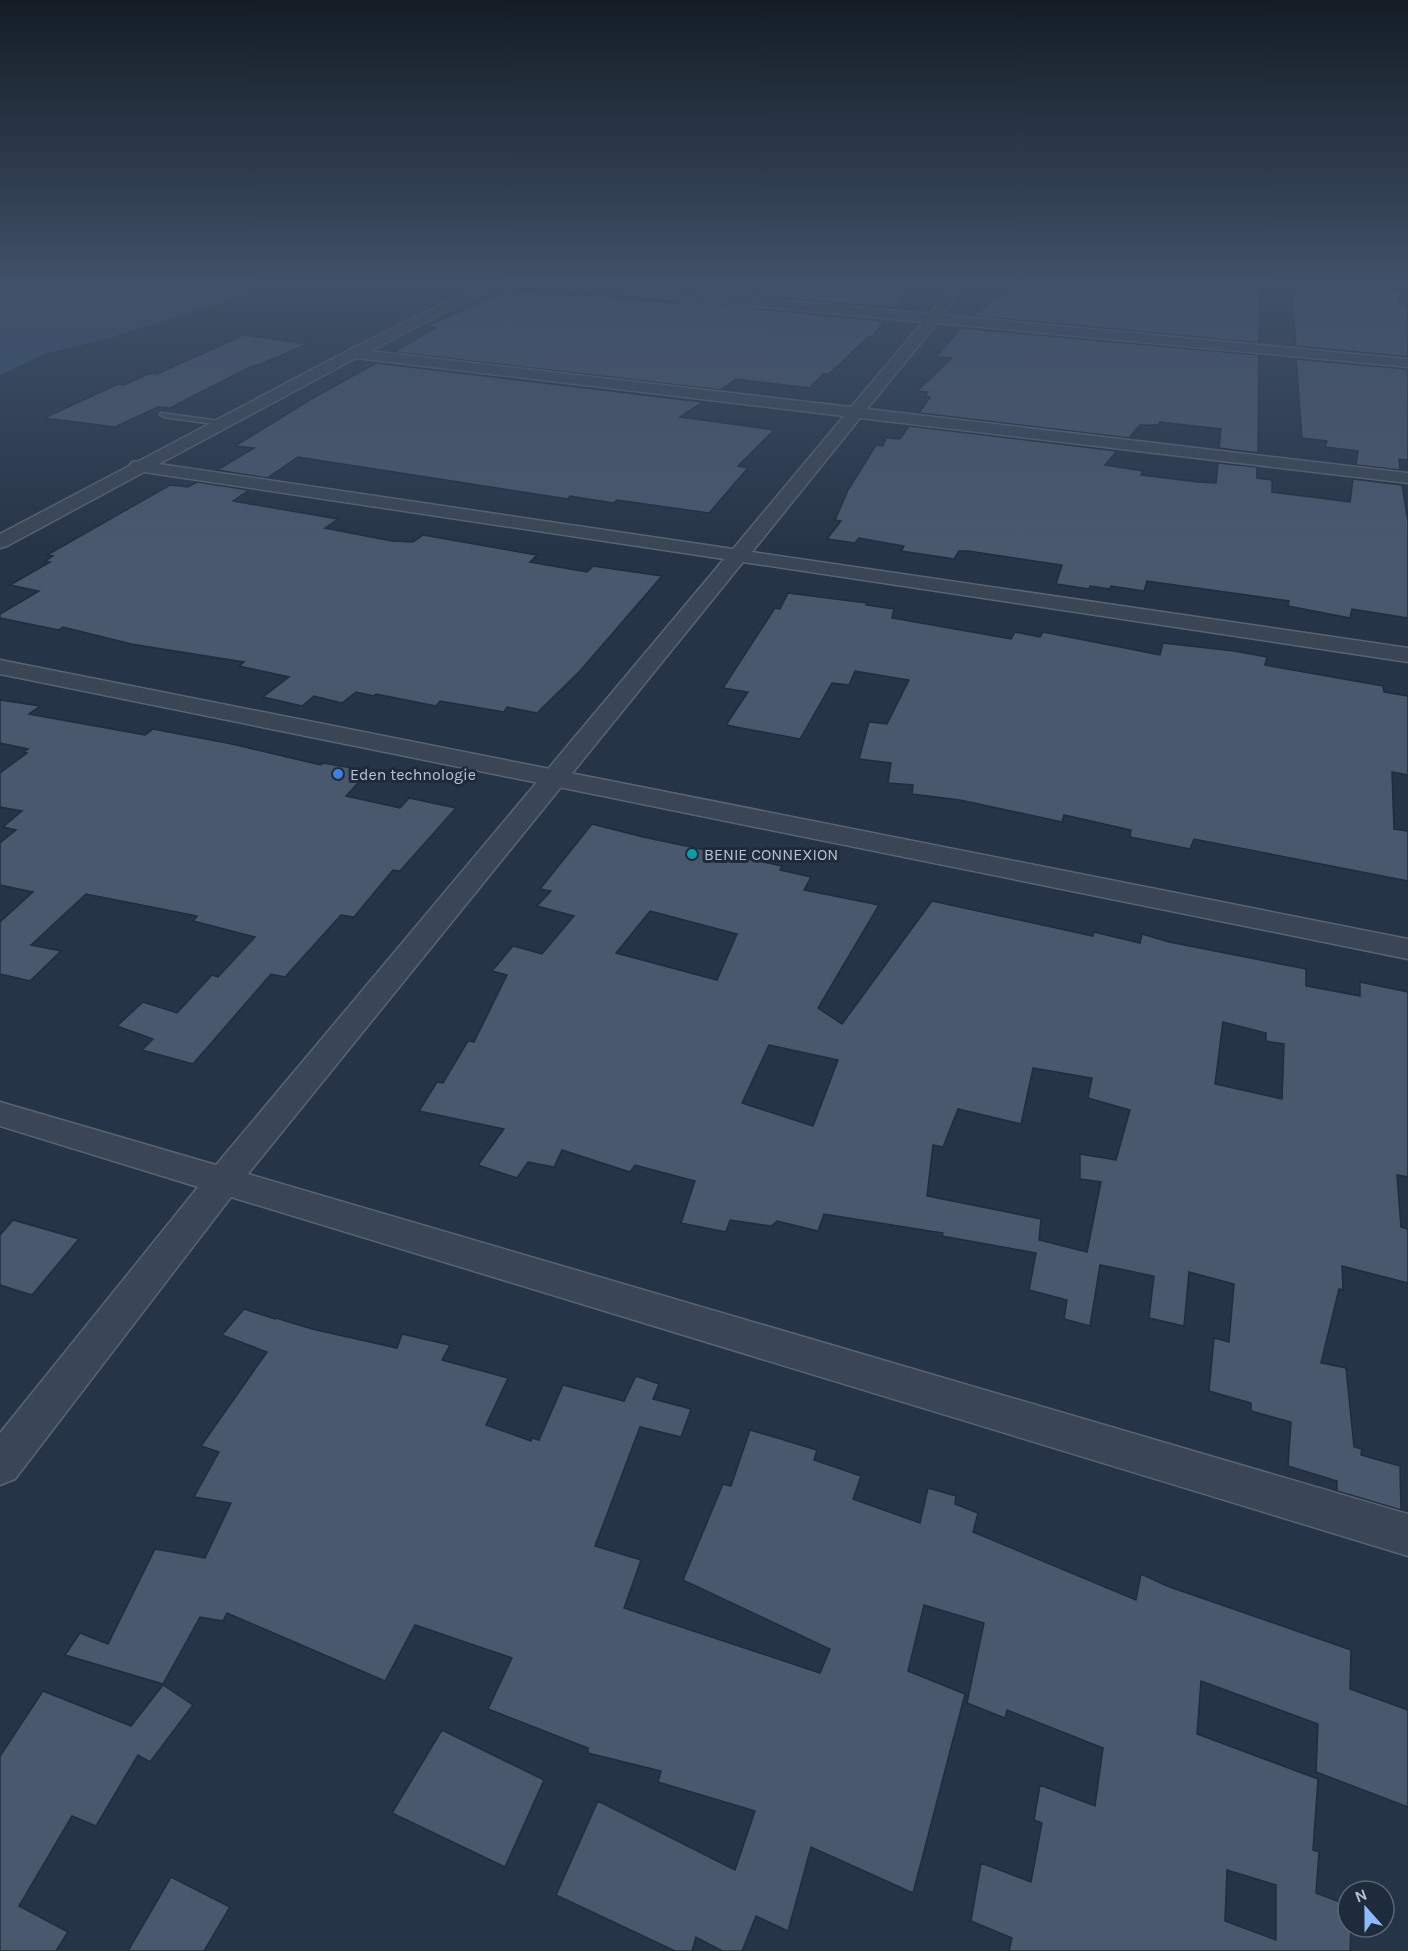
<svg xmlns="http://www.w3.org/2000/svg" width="1408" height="1951" viewBox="0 0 1408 1951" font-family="Karla,sans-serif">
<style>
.water{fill:#37506e}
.building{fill:#49586d;stroke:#202d3d;stroke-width:1.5;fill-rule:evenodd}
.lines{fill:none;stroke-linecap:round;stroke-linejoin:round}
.service-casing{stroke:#586473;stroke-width:3}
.minor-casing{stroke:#586473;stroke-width:3}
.tertiary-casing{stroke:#586473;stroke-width:3}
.service{fill:#3a4655;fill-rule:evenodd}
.minor{fill:#3a4655;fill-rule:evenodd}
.tertiary{fill:#3a4655;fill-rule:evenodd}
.shop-dot{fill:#3f7fe0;stroke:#1e2b3b;stroke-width:2}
.culture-dot{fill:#0f9aa8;stroke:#1e2b3b;stroke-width:2}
.labels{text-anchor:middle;stroke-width:6;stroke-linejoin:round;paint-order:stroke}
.poi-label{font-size:16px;fill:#b8c1cf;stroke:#1e2b3b;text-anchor:start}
</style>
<rect width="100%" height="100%" fill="#253446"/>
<path class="water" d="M 46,281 L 274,281 L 227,301 L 105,339 L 44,354 L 0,375 L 0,291 Z"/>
<g class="building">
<path d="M 707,281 L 905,281 L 894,291 L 906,292 L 894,308 L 696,290 Z"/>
<path d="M 1020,281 L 1094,281 L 1141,284 L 1142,282 L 1158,281 L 1260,281 L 1259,343 L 973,316 L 1013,283 L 1017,283 Z"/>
<path d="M 1291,281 L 1403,290 L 1397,304 L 1408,305 L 1408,357 L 1296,346 Z"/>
<path d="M 509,291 L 576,296 L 580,294 L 679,304 L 682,301 L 884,321 L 872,337 L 869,336 L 829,374 L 823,374 L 810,388 L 736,379 L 720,390 L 394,352 L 435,328 L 427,327 L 493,296 L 499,297 Z"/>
<path d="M 961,328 L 1259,355 L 1258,453 L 1219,448 L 1221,429 L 1160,422 L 1158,425 L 1140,425 L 1129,438 L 919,413 L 930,397 L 925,396 L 928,392 L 917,391 L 952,358 L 936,357 Z"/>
<path d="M 244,335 L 308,344 L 256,366 L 252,366 L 170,408 L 158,407 L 115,427 L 44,418 L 118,384 L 124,385 L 151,373 L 157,374 Z"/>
<path d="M 1296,359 L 1408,369 L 1408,460 L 1399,459 L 1400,470 L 1356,465 L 1358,451 L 1325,447 L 1327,441 L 1302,438 Z"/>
<path d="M 376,363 L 703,402 L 680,417 L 774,430 L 738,466 L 748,468 L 709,513 L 617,500 L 613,503 L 570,496 L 568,499 L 298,457 L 267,478 L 217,470 L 254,448 L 235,446 L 313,398 Z"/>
<path d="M 909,426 L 1117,451 L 1105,465 L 1143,471 L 1141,475 L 1198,482 L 1216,483 L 1218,463 L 1257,467 L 1257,478 L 1272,480 L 1272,492 L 1350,502 L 1353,479 L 1402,485 L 1408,521 L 1408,618 L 1352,609 L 1350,618 L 1288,606 L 1289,601 L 1147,581 L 1144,591 L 1111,586 L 1110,589 L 1090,586 L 1089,589 L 1056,584 L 1062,565 L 968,551 L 959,551 L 954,559 L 941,557 L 901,551 L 904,546 L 859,538 L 855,543 L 827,539 L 841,521 L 835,520 L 848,490 L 876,445 L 883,446 L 886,438 L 900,439 Z"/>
<path d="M 197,482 L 249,490 L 233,501 L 338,519 L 325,528 L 392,541 L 413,542 L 423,535 L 537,555 L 530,562 L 587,572 L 593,566 L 662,576 L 580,671 L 537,713 L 507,707 L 504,712 L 440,701 L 436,706 L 376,694 L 374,696 L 356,692 L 342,703 L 314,696 L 302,706 L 263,697 L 289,677 L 239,666 L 244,662 L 131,644 L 63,627 L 59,630 L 0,618 L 0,614 L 39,591 L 10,585 L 50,562 L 45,561 L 53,556 L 47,555 L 170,485 L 188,487 Z"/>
<path d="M 788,593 L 867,603 L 866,605 L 894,609 L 892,618 L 1011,639 L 1015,632 L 1040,637 L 1043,632 L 1160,655 L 1163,643 L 1234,651 L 1267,657 L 1265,665 L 1383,686 L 1384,692 L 1408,696 L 1408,775 L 1392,772 L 1394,829 L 1408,831 L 1408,881 L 1194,839 L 1190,849 L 1130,837 L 1131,830 L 1064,815 L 1062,822 L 960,800 L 912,794 L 913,785 L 888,783 L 891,763 L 859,759 L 869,722 L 887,724 L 909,680 L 855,671 L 849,685 L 832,683 L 800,739 L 726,725 L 748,692 L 723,688 L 775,608 L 780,609 Z"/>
<path d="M 0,700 L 40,706 L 29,714 L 145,735 L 153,729 L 232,744 L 321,765 L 323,763 L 369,771 L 346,796 L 400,808 L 409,798 L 456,808 L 400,871 L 393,870 L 354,917 L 341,915 L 285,977 L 271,974 L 193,1064 L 142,1050 L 153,1039 L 117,1026 L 143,1002 L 177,1013 L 212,975 L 218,977 L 255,937 L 193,921 L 197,916 L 86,894 L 31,945 L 61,951 L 30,981 L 0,974 L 0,922 L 33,892 L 0,885 L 0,843 L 16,830 L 3,827 L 22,811 L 0,807 L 0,773 L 27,753 L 24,752 L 28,749 L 0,743 Z"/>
<path d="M 592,824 L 643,837 L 782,866 L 780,870 L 811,877 L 804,890 L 879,905 L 818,1008 L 842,1024 L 932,901 L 1093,936 L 1094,932 L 1140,943 L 1142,934 L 1169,942 L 1306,969 L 1306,986 L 1360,996 L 1360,982 L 1408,992 L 1408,1177 L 1397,1175 L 1401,1227 L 1408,1229 L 1408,1283 L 1342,1266 L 1343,1290 L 1339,1289 L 1321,1363 L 1346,1368 L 1354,1447 L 1362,1449 L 1361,1455 L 1400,1466 L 1401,1510 L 1337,1491 L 1337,1481 L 1288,1466 L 1291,1422 L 1251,1411 L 1251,1403 L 1209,1391 L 1214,1338 L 1229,1342 L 1234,1284 L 1189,1272 L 1184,1326 L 1149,1318 L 1154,1276 L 1100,1265 L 1090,1326 L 1064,1319 L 1067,1300 L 1029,1290 L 1036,1253 L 942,1236 L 943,1233 L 824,1214 L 818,1231 L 777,1221 L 771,1226 L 730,1220 L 726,1232 L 681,1223 L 695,1181 L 635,1165 L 630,1172 L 562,1150 L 554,1167 L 528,1162 L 517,1178 L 478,1165 L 504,1129 L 419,1111 L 437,1082 L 443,1083 L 468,1041 L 474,1042 L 507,975 L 492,971 L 513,946 L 542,954 L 574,916 L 537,906 L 551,891 L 540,889 ZM 650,911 L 737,934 L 717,980 L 616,953 ZM 1223,1022 L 1266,1033 L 1266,1041 L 1284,1044 L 1282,1099 L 1215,1084 ZM 769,1045 L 838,1060 L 813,1126 L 742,1103 ZM 1033,1068 L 1092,1078 L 1088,1098 L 1130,1110 L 1116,1160 L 1080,1154 L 1080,1179 L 1101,1182 L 1087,1252 L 1039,1240 L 1041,1219 L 927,1196 L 933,1145 L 943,1147 L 958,1109 L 1021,1124 Z"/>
<path d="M 13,1220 L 79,1239 L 32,1295 L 0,1285 L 0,1235 Z"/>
<path d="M 244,1309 L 275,1319 L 276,1318 L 312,1329 L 397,1348 L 402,1334 L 450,1345 L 442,1360 L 508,1378 L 486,1425 L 531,1441 L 532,1438 L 539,1440 L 563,1385 L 624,1401 L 636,1376 L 659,1384 L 653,1399 L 691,1409 L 681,1437 L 640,1427 L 595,1546 L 641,1560 L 624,1608 L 820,1673 L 830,1649 L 683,1580 L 723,1484 L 731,1486 L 750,1430 L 817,1450 L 814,1460 L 861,1476 L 853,1499 L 920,1523 L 928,1488 L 956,1496 L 955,1504 L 978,1513 L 973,1532 L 1136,1600 L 1141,1574 L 1167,1586 L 1351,1650 L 1350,1689 L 1408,1710 L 1408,1807 L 1316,1772 L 1318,1724 L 1201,1681 L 1197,1734 L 1318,1779 L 1313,1850 L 1319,1852 L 1316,1893 L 1348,1905 L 1348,1927 L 1351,1927 L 1350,1951 L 1009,1951 L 1012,1938 L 971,1921 L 981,1863 L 1031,1882 L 1042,1823 L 1034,1820 L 1040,1785 L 1095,1806 L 1103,1748 L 1007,1710 L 1005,1718 L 967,1703 L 984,1623 L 924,1605 L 908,1671 L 965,1694 L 913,1893 L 811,1847 L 788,1931 L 756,1916 L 742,1951 L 722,1951 L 696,1937 L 692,1951 L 675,1951 L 556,1895 L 598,1801 L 735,1870 L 755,1811 L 658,1782 L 661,1771 L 588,1753 L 588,1748 L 488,1709 L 512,1658 L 415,1625 L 385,1681 L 227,1613 L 223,1621 L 200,1617 L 163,1684 L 65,1655 L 80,1633 L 108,1644 L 155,1549 L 205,1558 L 231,1503 L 194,1497 L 219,1452 L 201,1446 L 267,1352 L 222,1335 ZM 1227,1870 L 1276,1885 L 1276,1940 L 1225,1921 Z"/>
<path d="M 163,1685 L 193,1705 L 150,1762 L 138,1755 L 96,1826 L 72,1816 L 19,1906 L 68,1932 L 56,1951 L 0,1951 L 0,1756 L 43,1691 L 131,1726 Z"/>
<path d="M 442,1730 L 544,1780 L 505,1867 L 392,1813 Z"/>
<path d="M 171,1877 L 230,1907 L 204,1951 L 128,1951 Z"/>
</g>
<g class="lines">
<g class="service-casing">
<path id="service" d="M 161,413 L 220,421 L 224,423 L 220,425 L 164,417 L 160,415 Z"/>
</g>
<g class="minor-casing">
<path id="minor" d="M 488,281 L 504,281 L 370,351 L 851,407 L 923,322 L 532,285 L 526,281 L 572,281 L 930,314 L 957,281 L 970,281 L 943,315 L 1408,359 L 1408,367 L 937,323 L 867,409 L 1408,473 L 1408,483 L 860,418 L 752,552 L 1408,648 L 1408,662 L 743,562 L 248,1174 L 1408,1514 L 1408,1556 L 231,1197 L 15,1479 L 0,1485 L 0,1433 L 198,1187 L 0,1126 L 0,1102 L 216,1165 L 724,559 L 144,472 L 7,546 L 0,548 L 0,534 L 129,466 L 132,462 L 139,461 L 349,350 ZM 356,358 L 844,416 L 733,549 L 159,464 Z"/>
</g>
<g class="tertiary-casing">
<path id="tertiary" d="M 0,660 L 1408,939 L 1408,959 L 0,674 Z"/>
</g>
<use href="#service" class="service"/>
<use href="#minor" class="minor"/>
<use href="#tertiary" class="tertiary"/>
</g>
<linearGradient id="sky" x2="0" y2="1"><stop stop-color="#141d26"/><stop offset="0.51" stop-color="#405068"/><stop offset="1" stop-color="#405068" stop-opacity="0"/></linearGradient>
<rect width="1408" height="554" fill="url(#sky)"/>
<circle class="shop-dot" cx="338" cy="774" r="6"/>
<circle class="culture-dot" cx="692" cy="854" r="6"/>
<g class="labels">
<g class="poi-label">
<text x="350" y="780">Eden technologie</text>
<text x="704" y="860">BENIE CONNEXION</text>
</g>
</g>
<g transform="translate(1366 1909) rotate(339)"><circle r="28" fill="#1e2b3b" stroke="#5c6776" stroke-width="1.5"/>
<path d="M0-4.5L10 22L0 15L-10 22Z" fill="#8cbcff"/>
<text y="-9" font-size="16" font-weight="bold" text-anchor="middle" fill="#b8c1cf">N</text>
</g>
</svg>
